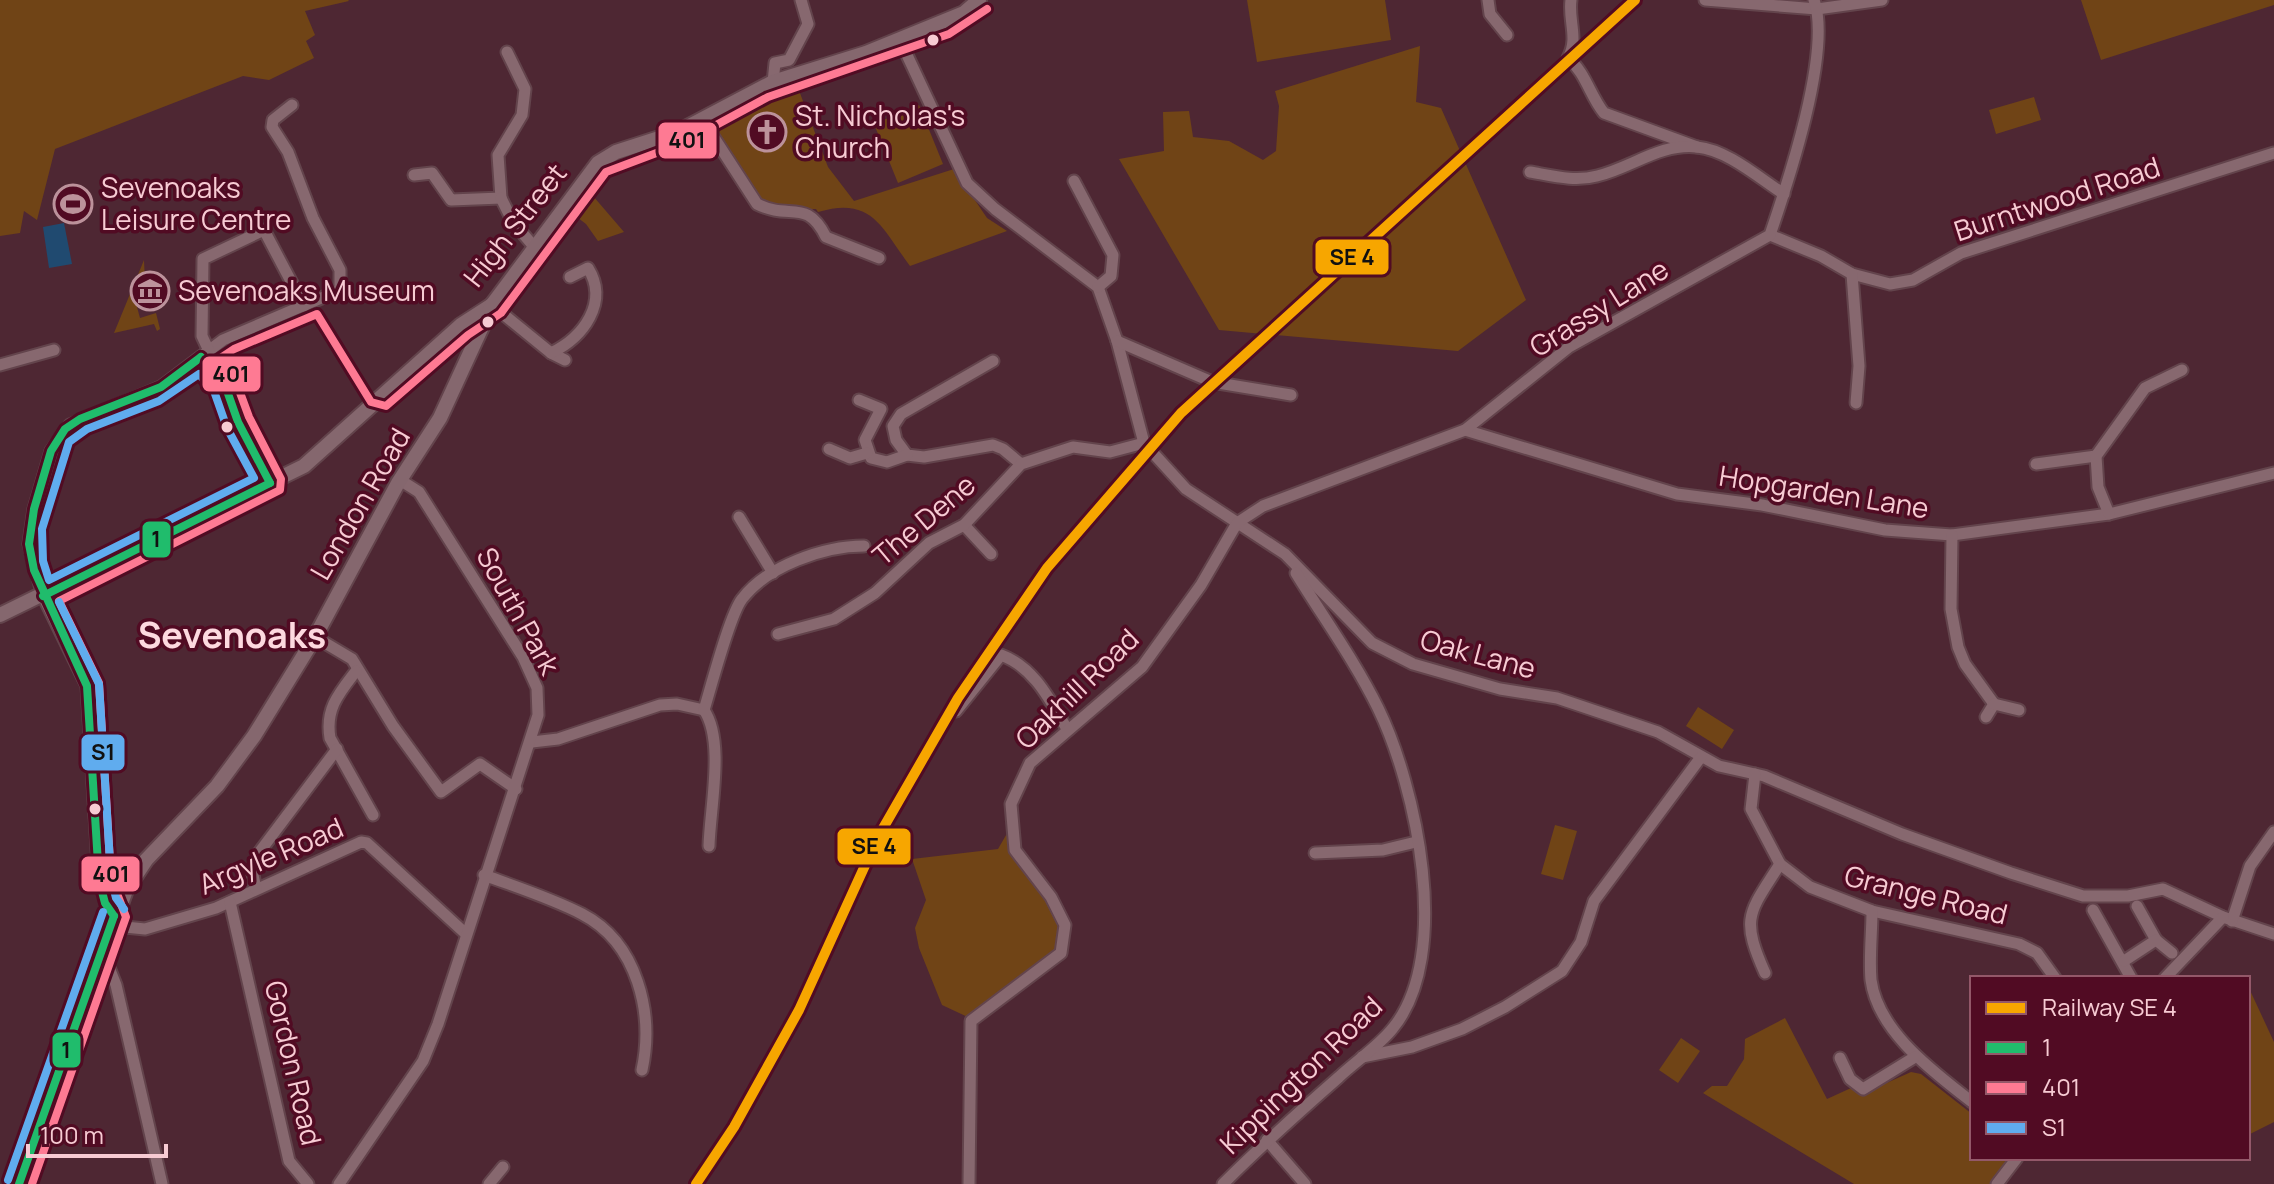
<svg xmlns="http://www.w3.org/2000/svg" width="2274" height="1184" viewBox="0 0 2274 1184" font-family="Manrope,sans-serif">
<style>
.green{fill:#704416}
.water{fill:#204a70}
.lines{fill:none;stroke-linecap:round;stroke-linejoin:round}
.minor-casing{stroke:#63444c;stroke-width:15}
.major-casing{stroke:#63444c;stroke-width:18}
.minor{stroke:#87686f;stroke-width:11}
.major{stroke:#85676e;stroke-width:14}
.bus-1-casing{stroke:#510b23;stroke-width:14}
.bus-2-casing{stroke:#510b23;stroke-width:14}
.bus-3-casing{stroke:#510b23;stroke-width:14}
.bus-1{stroke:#20bc6c;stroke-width:8}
.bus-2{stroke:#fe7a93;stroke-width:8}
.bus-3{stroke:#60acee;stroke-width:8}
.rail-1-casing{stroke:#510b23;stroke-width:16}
.rail-1{stroke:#f7a600;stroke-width:10}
.bus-dot{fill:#f7cbd3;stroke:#510b23;stroke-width:3}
.labels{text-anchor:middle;stroke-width:7;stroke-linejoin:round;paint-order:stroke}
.poi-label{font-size:28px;fill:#f7cbd3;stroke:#510b23;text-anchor:start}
.street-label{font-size:28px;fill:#f7cbd3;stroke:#510b23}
.district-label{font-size:36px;font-weight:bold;fill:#fdd9df;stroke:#510b23}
.line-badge{stroke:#510b23;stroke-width:3}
.pale-badge-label{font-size:22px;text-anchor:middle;font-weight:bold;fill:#111}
</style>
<rect width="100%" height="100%" fill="#4e2733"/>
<g class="green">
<path d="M 0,0 L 348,0 L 349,1 L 305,11 L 315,35 L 306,41 L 314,58 L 269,80 L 243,76 L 55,149 L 37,220 L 24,211 L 20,233 L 0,236 Z"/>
<path d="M 1247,0 L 1385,0 L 1391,40 L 1257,62 Z"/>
<path d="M 2081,0 L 2274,0 L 2274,5 L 2101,60 Z"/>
<path d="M 1420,46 L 1416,102 L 1441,108 L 1526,300 L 1458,351 L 1219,330 L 1119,159 L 1164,151 L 1163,112 L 1189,111 L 1193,137 L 1229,141 L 1263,160 L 1276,151 L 1279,106 L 1275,91 Z"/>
<path d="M 795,80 L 828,167 L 854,201 L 954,169 L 987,218 L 1007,231 L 910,266 C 881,227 872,196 818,212 L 816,209 L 772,210 L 759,203 L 707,122 L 756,92 Z"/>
<path d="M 2034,97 L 2041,120 L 1996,134 L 1989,110 Z"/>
<path d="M 919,105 L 943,164 L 898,183 L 874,124 Z"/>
<path d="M 587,189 L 624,232 L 598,241 L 586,224 L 569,211 Z"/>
<path d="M 144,260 L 145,283 L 134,287 L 138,301 L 148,299 L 149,302 L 137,307 L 140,318 L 156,313 L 160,329 L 157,331 L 154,324 L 114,333 Z"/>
<path d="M 1698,707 L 1734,730 L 1722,749 L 1686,726 Z"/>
<path d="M 1555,825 L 1577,831 L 1563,880 L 1541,874 Z"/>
<path d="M 1009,830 L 1014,849 L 1064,923 L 1060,953 L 972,1019 L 942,1005 L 919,948 L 915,928 L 926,900 L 912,859 L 998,849 Z"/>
<path d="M 2248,986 L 2274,1042 L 2274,1122 L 2248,1135 Z"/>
<path d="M 1785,1018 L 1827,1099 L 1851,1088 L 1871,1090 L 1911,1072 L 1921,1074 L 1972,1114 L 1972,1158 L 2009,1158 L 1991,1184 L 1854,1184 L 1703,1093 L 1712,1086 L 1727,1086 L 1744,1059 L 1745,1039 Z"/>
<path d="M 1681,1038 L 1700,1051 L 1678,1083 L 1659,1070 Z"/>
</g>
<path class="water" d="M 64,223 L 72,264 L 49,268 L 43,227 Z"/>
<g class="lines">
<g class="minor-casing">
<g id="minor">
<path d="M 1488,0 L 1490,14 L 1507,35"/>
<path d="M 1571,0 C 1568,21 1579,38 1568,58 C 1586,73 1590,96 1604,113 L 1697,147"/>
<path d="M 1705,0 L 1817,9 L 1882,0"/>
<path d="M 900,40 L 967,183 L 995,209 L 1098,287 L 1117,341 L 1144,443 L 1186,489 L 1285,554 L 1372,643 L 1413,664 L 1500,689 L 1557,698 L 1658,732 L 1719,766 L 1764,776 L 1902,834 L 2011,873 L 2083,896 L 2128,896 L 2163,889 L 2223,917 L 2274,934"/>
<path d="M 773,82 L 775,63 L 789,60 L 808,24 L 801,0"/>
<path d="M 292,105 L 273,120 L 272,127 L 288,152 L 313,218 L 340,270 L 340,290 L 223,340 L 161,387 L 70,425 L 51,451 L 34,509 L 29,544 L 43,596 L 87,686 L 99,880 L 110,912 L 125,927 L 145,929 L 216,908 L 361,842 L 367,843 L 466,934"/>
<path d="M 702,119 L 757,204 C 790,221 806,197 826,237 L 879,258"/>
<path d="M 1530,172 C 1553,176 1575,182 1597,176 C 1631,168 1660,143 1697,147 C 1728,150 1759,178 1784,194"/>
<path d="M 414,175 L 432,173 L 451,200 L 501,198 L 498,155 L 522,115 L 525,89 L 507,52"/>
<path d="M 1074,181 L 1113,255 L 1111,276 L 1098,287"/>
<path d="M 501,198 L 513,222 L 536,249"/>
<path d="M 1770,235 L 1821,256 L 1852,274 L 1890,284 L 1913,280 L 1961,253 L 2274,153"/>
<path d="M 1852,274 L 1859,366 L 1856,403"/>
<path d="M 492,305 L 551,353 L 565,360"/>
<path d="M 1117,341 L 1212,382 L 1291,395"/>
<path d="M 209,351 L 202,336 L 203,259 L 264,230 L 304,306"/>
<path d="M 551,353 C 584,337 609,302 588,268 L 570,277"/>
<path d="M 993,361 L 901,414 L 893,426 L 896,440 L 907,455 L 924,457 L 993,445 L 1003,449 L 1021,464"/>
<path d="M 0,365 L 54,350"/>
<path d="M 859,400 L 881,409 L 865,440 L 871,458 L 887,462 L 907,455"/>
<path d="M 1465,430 L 1677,494 L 1762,505 L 1885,530 L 1952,535 L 2109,514 L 2274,473"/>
<path d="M 829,449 L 850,458 L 867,453"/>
<path d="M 2036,464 L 2096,456"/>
<path d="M 2109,514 L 2098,487 L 2096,456 L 2145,388 L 2182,370"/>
<path d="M 739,517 L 773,573"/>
<path d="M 964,525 L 991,554"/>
<path d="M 1952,535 L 1951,609 L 1958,647 L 1965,664 L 1994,704 L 1986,717"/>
<path d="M 778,634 L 834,619 L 875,593 L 929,543 L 964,525 L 1021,464 L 1073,447 L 1110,452 L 1144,443"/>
<path d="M 315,637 L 352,659 L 393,726 L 441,792 L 480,764 L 516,789"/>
<path d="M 356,671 C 339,693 325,709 330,738 L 373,815"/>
<path d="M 1994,704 L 2019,710"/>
<path d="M 956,711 L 1001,655 C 1034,667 1050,700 1067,729"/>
<path d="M 532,742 L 558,739 L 660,705 L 677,704 L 704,710"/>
<path d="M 1755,774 L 1751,809 L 1780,864 L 1810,887 L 1872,911 L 2019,944 L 2037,953 L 2055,978"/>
<path d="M 709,846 C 710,808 725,741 704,710 C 711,687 730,614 742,599 C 767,566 824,546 864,546"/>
<path d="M 1315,853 L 1383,850 L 1416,842"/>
<path d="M 100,858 L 114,878 L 123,878 L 138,870"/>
<path d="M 484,875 C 516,887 551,898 582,914 C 638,943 654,1014 642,1070"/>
<path d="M 256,889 L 253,875 L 258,854 L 337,749"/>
<path d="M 230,902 L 289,1161 L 308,1184"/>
<path d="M 2137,906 L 2156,940"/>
<path d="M 2093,910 L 2131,978"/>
<path d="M 1872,911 C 1872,933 1869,958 1871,980 C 1878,1032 1934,1072 1972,1102"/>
<path d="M 2232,921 L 2250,866 L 2274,832"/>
<path d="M 2124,961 L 2156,940 L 2172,953"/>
<path d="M 98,962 L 110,970 L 116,985 L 162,1184"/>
<path d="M 1765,973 C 1740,917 1749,913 1780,864"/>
<path d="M 2165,978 L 2223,917"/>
<path d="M 1362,1057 L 1412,1047 L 1462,1029 L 1505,1007 L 1562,971 L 1581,942 L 1594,901 L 1701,757"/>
<path d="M 1840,1058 L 1850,1079 L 1863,1089 L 1915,1057"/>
<path d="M 1267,1140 L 1305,1184"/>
<path d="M 339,1184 L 423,1061 L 438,1024 L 538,715 L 537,688 L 523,657 L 419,492 L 400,480"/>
<path d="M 489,1184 L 503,1167"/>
<path d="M 969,1184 L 971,1021 L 1061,953 L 1065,925 L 1051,897 L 1015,850 L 1011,804 L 1030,763 L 1142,667 L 1201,585 L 1237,523 L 1263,506 L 1465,430 L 1569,347 L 1770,235 C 1788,182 1832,51 1814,0"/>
<path d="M 1223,1184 C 1260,1147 1299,1112 1339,1077 C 1356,1061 1379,1046 1393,1028 C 1453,955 1416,786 1378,708 C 1355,661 1323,617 1296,573"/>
<path d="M 1997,1184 L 2017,1158"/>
</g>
</g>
<g class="major-casing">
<g id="major">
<path d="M 0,615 L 304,466 L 461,325 L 492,305"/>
<path d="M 19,1184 L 126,890 L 146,860 L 217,786 L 254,736 L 315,637 L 398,483 L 440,418 L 492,305 L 598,163 L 616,152 L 678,132 L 773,82 L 866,53 L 964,13 L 979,0"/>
</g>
</g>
<use href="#minor" class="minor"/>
<use href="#major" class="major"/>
<g class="bus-1-casing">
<g id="bus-1">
<path d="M 201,357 L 225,385 L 238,422 L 270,483"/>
<path d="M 43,596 L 270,483"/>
<path d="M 114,916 L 105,903 L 99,880 L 87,686 L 34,570 L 29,544 L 34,509 L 51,451 L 65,429 L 80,419 L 161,387 L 201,357"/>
<path d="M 19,1184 L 114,916"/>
</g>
</g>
<g class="bus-2-casing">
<path id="bus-2" d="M 32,1184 L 126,917 L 111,878 L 99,683 L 59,601 L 280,490 L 281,479 L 249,417 L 235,379 L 219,359 L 234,349 L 317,314 L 371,402 L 386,406 L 468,335 L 501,313 L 606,172 L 683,143 L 768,97 L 949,34 L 987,9"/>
</g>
<g class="bus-3-casing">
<g id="bus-3">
<path d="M 199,374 L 214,391 L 227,428 L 254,478 L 49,580 L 43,561 L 42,529 L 69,442 L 87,429 L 159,401 Z"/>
<path d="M 59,602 L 99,684 L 111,878 L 116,898 L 124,909"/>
<path d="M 8,1180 L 103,912"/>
</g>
</g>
<use href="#bus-1" class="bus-1"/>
<use href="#bus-2" class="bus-2"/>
<use href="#bus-3" class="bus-3"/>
<g class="rail-1-casing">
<path id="rail-1" d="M 696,1184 L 734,1127 L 799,1010 L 878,837 L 958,698 L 1047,568 L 1181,413 L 1635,0"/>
</g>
<use href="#rail-1" class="rail-1"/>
</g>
<defs>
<g id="church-ring" transform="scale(2)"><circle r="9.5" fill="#510b23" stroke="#bc929b" stroke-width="1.5"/><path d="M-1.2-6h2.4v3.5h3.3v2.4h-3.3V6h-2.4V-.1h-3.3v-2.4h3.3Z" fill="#bc929b"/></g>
<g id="stadium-ring" transform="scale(2)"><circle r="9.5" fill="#510b23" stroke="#bc929b" stroke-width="1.5"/><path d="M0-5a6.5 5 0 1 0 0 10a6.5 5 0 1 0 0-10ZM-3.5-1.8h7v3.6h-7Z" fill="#bc929b"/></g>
<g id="museum-ring" transform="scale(2)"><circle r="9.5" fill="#510b23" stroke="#bc929b" stroke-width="1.5"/><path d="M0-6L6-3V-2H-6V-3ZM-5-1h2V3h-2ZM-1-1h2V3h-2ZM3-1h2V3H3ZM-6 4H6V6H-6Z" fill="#bc929b"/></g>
</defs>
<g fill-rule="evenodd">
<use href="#church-ring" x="767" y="132"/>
<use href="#stadium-ring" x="73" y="204"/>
<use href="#museum-ring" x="150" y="291"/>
</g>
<g class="bus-dot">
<circle cx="933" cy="40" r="7"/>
<circle cx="488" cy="322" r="7"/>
<circle cx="227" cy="427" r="7"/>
<circle cx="95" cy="809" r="7"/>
</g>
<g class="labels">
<g class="poi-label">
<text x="795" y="126">St. Nicholas's<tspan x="795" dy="32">Church</tspan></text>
<text x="101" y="198">Sevenoaks<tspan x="101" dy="32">Leisure Centre</tspan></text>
<text x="178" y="301">Sevenoaks Museum</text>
</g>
<g class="street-label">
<text transform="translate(2057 199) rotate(-18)" y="10">Burntwood Road</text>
<text transform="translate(515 225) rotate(-52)" y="10">High Street</text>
<text transform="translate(1599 308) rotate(-32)" y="10">Grassy Lane</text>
<text transform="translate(1824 492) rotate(9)" y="10">Hopgarden Lane</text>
<text transform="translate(360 504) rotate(-60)" y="10">London Road</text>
<text transform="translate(924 520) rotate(-40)" y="10">The Dene</text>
<text transform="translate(518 611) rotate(61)" y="10">South Park</text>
<text transform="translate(1478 654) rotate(15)" y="10">Oak Lane</text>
<text transform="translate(1077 689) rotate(-44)" y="10">Oakhill Road</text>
<text transform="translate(271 856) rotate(-23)" y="10">Argyle Road</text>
<text transform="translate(1926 895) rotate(14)" y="10">Grange Road</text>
<text transform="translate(293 1063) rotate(77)" y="10">Gordon Road</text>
<text transform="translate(1301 1075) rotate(-44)" y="10">Kippington Road</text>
</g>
<g class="district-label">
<text x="232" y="648">Sevenoaks</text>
</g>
</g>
<g class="line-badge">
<rect x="657" y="121" width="61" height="39" rx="8" fill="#fe7a93"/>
<rect x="1314" y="238" width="76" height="38" rx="8" fill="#f7a600"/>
<rect x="201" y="355" width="61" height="38" rx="8" fill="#fe7a93"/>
<rect x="141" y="520" width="31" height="39" rx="8" fill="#20bc6c"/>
<rect x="80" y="733" width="46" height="39" rx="8" fill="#60acee"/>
<rect x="836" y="827" width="76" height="39" rx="8" fill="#f7a600"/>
<rect x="80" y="855" width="61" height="38" rx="8" fill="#fe7a93"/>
<rect x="51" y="1031" width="31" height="38" rx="8" fill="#20bc6c"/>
</g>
<g class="pale-badge-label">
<text x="687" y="148">401</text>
<text x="1352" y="265">SE 4</text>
<text x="231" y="382">401</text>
<text x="156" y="547">1</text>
<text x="103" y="760">S1</text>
<text x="874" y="854">SE 4</text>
<text x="111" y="882">401</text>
<text x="66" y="1058">1</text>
</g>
<rect x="1970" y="976" width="280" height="184" fill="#510b23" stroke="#935869" stroke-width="2"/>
<rect x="1986" y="1002" width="40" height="12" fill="#f7a600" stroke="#935869" stroke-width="2"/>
<text x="2042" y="1016" font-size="24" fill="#f7cbd3">Railway SE 4</text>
<rect x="1986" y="1042" width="40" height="12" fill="#20bc6c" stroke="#935869" stroke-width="2"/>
<text x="2042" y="1056" font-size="24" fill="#f7cbd3">1</text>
<rect x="1986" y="1082" width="40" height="12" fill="#fe7a93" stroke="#935869" stroke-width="2"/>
<text x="2042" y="1096" font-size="24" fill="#f7cbd3">401</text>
<rect x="1986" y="1122" width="40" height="12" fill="#60acee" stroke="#935869" stroke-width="2"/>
<text x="2042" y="1136" font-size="24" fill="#f7cbd3">S1</text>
<path d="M28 1144v12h138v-12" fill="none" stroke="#f7cbd3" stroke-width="4"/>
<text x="40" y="1144" font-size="24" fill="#f7cbd3" stroke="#510b23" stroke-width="6" paint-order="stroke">100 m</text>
</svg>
